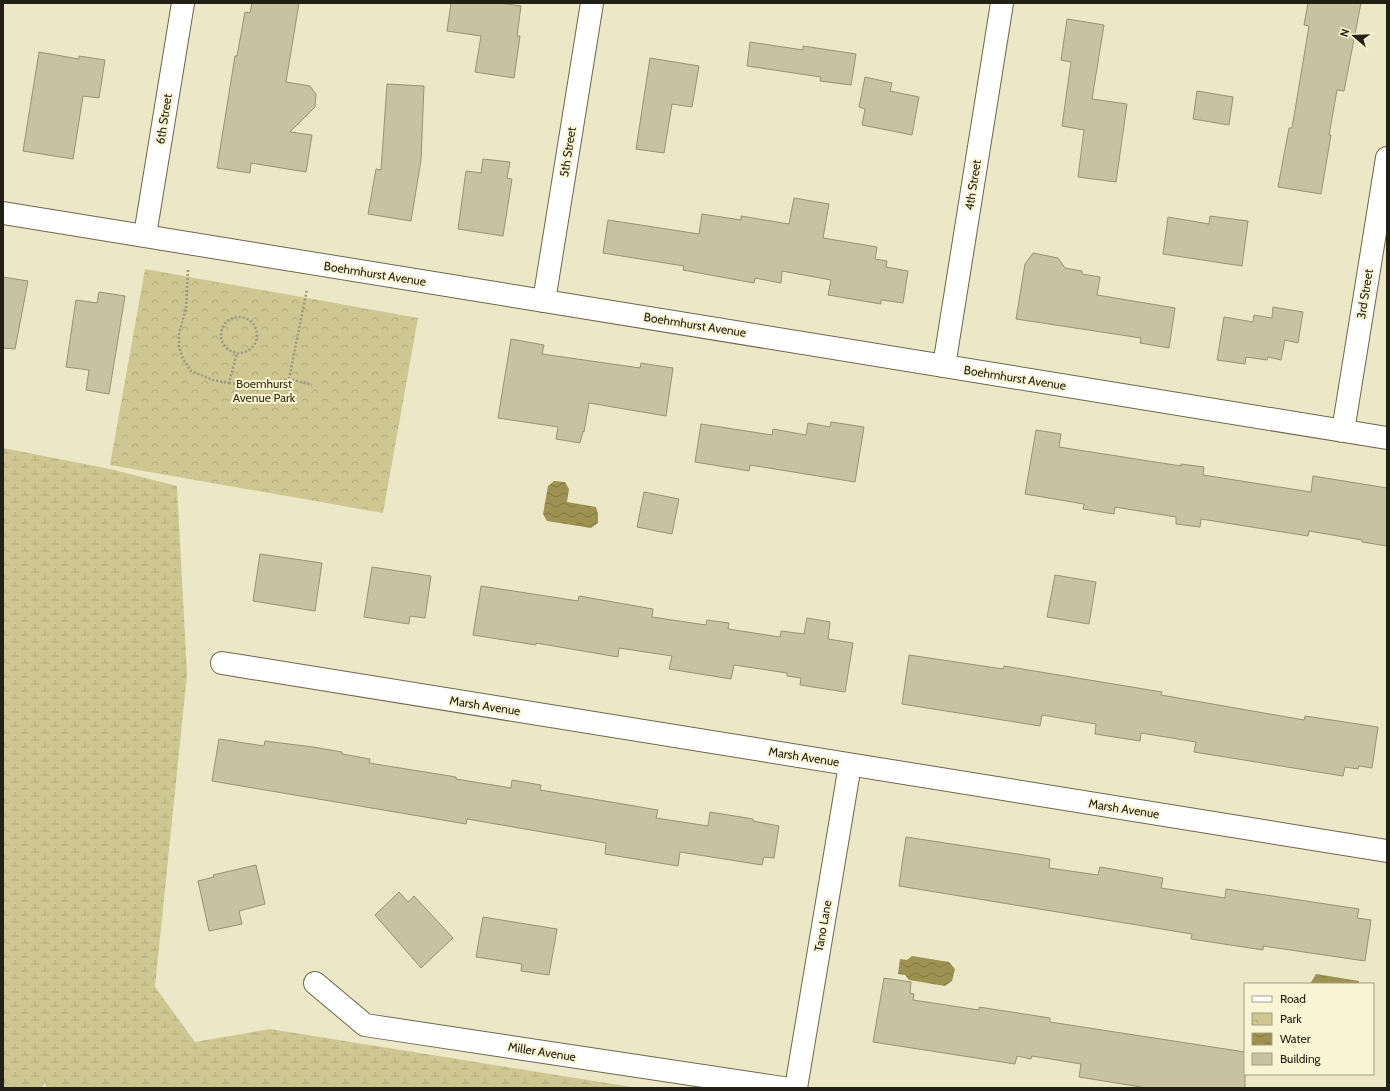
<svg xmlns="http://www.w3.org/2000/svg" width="1390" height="1091" viewBox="0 0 1390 1091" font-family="Cabin,sans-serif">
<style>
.wetland{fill:url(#wetland-marsh)}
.park{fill:url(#park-crowns)}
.water{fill:url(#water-waves)}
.building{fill:#c7c2a2;stroke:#979273}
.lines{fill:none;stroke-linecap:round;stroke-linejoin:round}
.minor-casing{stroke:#6c674a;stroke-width:24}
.path{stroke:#9b987f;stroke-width:2.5;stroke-dasharray:2 2;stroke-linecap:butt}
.minor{stroke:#fff;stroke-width:22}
.labels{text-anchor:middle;stroke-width:4;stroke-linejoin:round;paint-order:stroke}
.street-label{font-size:12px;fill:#222014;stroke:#f9f4d3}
.park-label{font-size:12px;fill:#363113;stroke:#f9f4d3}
</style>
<defs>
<pattern id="wetland-marsh" width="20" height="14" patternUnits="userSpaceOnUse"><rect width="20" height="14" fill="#cfc792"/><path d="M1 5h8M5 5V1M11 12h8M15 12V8" fill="none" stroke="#b1ab7d"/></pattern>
<pattern id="park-crowns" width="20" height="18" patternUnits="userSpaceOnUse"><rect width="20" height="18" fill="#cfc792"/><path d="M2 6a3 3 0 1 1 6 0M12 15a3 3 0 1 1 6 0" fill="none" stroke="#b1ab7d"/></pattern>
<pattern id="water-waves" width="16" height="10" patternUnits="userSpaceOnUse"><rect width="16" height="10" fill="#9d9251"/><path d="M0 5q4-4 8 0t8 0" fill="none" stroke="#807742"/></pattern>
</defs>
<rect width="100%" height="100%" fill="#ece7c6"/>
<path class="wetland" d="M 3,448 L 110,469 L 177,486 L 187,674 L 155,987 L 195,1042 L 270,1029 L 638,1088 L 46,1088 L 45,1082 L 42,1088 L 3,1088 Z"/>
<path class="park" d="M 145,269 L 418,318 L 383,513 L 110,465 Z"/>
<g class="water">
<path d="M 554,481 L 565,482 L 569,489 L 567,502 L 596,507 L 598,514 L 598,523 L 591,528 L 547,521 L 543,514 L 548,486 Z"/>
<path d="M 912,956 L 949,962 L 955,969 L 952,981 L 945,986 L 909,980 L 905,975 L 898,974 L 900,959 L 907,960 Z"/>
<path d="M 1316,974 L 1359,981 L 1359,984 L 1310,984 Z"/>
</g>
<g class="building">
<path d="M 252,3 L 299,3 L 286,82 L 310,86 L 316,94 L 315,107 L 290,132 L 312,135 L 306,172 L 251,163 L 250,173 L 217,168 L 235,56 L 237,56 L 245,12 L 250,13 Z"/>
<path d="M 451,3 L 500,3 L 521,6 L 517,36 L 520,36 L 514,78 L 475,72 L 481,36 L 447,31 Z"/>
<path d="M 1308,3 L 1361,3 L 1344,91 L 1337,90 L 1329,135 L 1331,135 L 1321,194 L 1278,187 L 1289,128 L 1292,128 L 1309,26 L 1304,25 Z"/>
<path d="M 1067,19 L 1104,25 L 1092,99 L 1127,104 L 1116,182 L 1078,177 L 1084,130 L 1062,126 L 1071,62 L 1061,60 Z"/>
<path d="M 750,42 L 803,50 L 803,46 L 856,54 L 851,85 L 820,81 L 821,77 L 747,66 Z"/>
<path d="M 39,52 L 79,59 L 79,56 L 105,60 L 99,98 L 83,96 L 73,159 L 23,151 Z"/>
<path d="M 650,58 L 699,66 L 692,107 L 672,104 L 664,153 L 636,149 Z"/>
<path d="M 865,77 L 892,83 L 890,91 L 919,97 L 912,135 L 862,125 L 865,109 L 859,107 Z"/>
<path d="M 387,84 L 424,86 L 421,160 L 411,221 L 368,214 L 376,169 L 381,170 Z"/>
<path d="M 1197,91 L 1233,97 L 1229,125 L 1193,119 Z"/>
<path d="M 483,159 L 510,162 L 507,178 L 512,179 L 503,236 L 458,229 L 466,171 L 481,173 Z"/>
<path d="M 794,198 L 829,204 L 823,238 L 877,247 L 875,259 L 887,261 L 886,267 L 908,271 L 903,303 L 881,300 L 881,304 L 828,295 L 831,280 L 782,271 L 781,283 L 755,278 L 754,283 L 683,270 L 684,266 L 603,253 L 608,220 L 699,234 L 702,214 L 741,220 L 741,216 L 789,224 Z"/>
<path d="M 1210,216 L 1248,221 L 1242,266 L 1163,254 L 1168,217 L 1209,224 Z"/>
<path d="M 1033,253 L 1058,258 L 1065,268 L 1082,271 L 1082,274 L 1100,277 L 1097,295 L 1175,308 L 1169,348 L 1140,343 L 1141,338 L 1016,319 L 1025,264 Z"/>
<path d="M 3,277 L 28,281 L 15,349 L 3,348 Z"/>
<path d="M 99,292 L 125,296 L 109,394 L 86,390 L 89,370 L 66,367 L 76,300 L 97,303 Z"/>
<path d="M 1273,307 L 1303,312 L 1298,343 L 1285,340 L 1281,360 L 1268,357 L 1267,360 L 1246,357 L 1245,364 L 1217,360 L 1224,317 L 1253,322 L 1254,315 L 1272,318 Z"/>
<path d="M 511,339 L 544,345 L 542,354 L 640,368 L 641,363 L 673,368 L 666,416 L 589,403 L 584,432 L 583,431 L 580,443 L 556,439 L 558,427 L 498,418 Z"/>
<path d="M 831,422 L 864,427 L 855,482 L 750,465 L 749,471 L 695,462 L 701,424 L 772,435 L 773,429 L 806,435 L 808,423 L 830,427 Z"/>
<path d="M 1036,430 L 1061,434 L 1059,447 L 1181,466 L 1181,464 L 1204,467 L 1203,475 L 1311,492 L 1313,476 L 1387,488 L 1387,546 L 1362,542 L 1362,540 L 1309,531 L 1308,536 L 1201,519 L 1200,527 L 1176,524 L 1176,517 L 1115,507 L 1114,514 L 1083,509 L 1084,504 L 1025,494 Z"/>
<path d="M 644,492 L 679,499 L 672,534 L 637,527 Z"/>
<path d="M 260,554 L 322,563 L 315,611 L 253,601 Z"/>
<path d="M 372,567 L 431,576 L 425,618 L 410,616 L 409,624 L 364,617 Z"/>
<path d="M 1055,575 L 1096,582 L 1089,624 L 1047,617 Z"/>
<path d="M 481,586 L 578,601 L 579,596 L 653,609 L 652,617 L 706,625 L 707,620 L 729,623 L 728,629 L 780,637 L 781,631 L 804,634 L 807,618 L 830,622 L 828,639 L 853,643 L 845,692 L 800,685 L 801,678 L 787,676 L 787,673 L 734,665 L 731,679 L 669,669 L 672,656 L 619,648 L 618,657 L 536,643 L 536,645 L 473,635 Z"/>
<path d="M 909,655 L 1003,669 L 1004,666 L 1077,678 L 1162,692 L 1161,695 L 1304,720 L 1305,716 L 1378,727 L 1372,768 L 1359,766 L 1358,769 L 1345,767 L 1343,776 L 1194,752 L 1196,742 L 1141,733 L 1140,741 L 1095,734 L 1096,724 L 1042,715 L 1040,726 L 902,704 Z"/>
<path d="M 219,739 L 264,746 L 265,741 L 313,747 L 342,752 L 342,754 L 370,759 L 369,763 L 456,777 L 456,779 L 511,788 L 512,780 L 541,785 L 540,790 L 658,810 L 656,818 L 708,826 L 710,812 L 753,819 L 753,821 L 779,826 L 774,858 L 764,857 L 762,865 L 680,852 L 678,866 L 605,854 L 606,843 L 467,819 L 466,824 L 212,781 Z"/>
<path d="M 906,837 L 1050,859 L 1049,868 L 1098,875 L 1100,867 L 1163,878 L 1161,888 L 1225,898 L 1226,889 L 1359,909 L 1357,918 L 1371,920 L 1365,961 L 1263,946 L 1263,950 L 1191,939 L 1192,934 L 899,886 Z"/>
<path d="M 256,865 L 265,904 L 239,911 L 242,924 L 209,931 L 198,881 L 214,877 L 213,875 Z"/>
<path d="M 399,892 L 408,902 L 414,896 L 453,938 L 421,968 L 375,915 Z"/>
<path d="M 483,917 L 557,929 L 549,975 L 521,971 L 522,964 L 476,957 Z"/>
<path d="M 884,978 L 911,982 L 910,993 L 914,994 L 913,1000 L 979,1010 L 979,1007 L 1050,1018 L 1050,1022 L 1245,1052 L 1245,1088 L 1147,1088 L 1079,1077 L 1081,1064 L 1032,1056 L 1031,1059 L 1017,1056 L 1015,1064 L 873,1042 Z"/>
</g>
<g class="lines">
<g class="minor-casing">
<g id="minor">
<path d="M 3,213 L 1387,438"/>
<path d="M 145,235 L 183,3"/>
<path d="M 544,301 L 592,3"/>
<path d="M 944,366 L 1002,3"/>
<path d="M 1343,431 L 1387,158"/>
<path d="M 222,663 L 1387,851"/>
<path d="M 315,983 L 365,1025 L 783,1088"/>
<path d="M 796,1088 L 850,765"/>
</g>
</g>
<g class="path">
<path d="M 188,270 L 186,308 L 179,334 L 179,347 L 183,359 L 191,371 L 213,380 L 229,383 L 237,353"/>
<circle cx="239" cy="335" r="18"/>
<path d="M 289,379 L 307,289"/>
<path d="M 229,383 L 257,386 L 289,379 L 312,385"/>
</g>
<use href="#minor" class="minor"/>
</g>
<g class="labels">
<g class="street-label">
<text transform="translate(164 119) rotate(-81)" y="4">6th Street</text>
<text transform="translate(568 152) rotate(-81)" y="4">5th Street</text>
<text transform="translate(973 185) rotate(-81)" y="4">4th Street</text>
<text transform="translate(375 274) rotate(9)" y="4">Boehmhurst Avenue</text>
<text transform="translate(1365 294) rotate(-81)" y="4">3rd Street</text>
<text transform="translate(695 325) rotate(9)" y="4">Boehmhurst Avenue</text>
<text transform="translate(1015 378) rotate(9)" y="4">Boehmhurst Avenue</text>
<text transform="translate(485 706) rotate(9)" y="4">Marsh Avenue</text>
<text transform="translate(804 757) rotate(9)" y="4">Marsh Avenue</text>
<text transform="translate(1124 809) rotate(9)" y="4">Marsh Avenue</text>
<text transform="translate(823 926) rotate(-80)" y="4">Tano Lane</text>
<text transform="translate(542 1052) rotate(9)" y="4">Miller Avenue</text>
</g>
<g class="park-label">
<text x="264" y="388">Boemhurst<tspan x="264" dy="14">Avenue Park</tspan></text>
</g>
</g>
<rect width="1390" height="1091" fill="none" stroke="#222014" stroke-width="8"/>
<rect x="1244" y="983" width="130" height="92" fill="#f9f4d3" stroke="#a39f87"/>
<rect x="1252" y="996" width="20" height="6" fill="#ffffff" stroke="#a39f87"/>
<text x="1280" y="1003" font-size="12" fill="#222014">Road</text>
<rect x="1252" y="1013" width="20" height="12" fill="url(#park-crowns)" stroke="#a39f87"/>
<text x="1280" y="1023" font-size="12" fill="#222014">Park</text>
<rect x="1252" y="1033" width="20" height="12" fill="url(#water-waves)" stroke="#a39f87"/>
<text x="1280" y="1043" font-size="12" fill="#222014">Water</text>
<rect x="1252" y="1053" width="20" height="12" fill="#c7c2a2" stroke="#a39f87"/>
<text x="1280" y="1063" font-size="12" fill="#222014">Building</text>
<g transform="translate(1354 36) rotate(289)" stroke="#f9f4d3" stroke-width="3" paint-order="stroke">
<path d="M0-3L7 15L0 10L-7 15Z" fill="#222014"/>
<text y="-6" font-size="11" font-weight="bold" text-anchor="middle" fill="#222014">N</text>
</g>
</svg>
